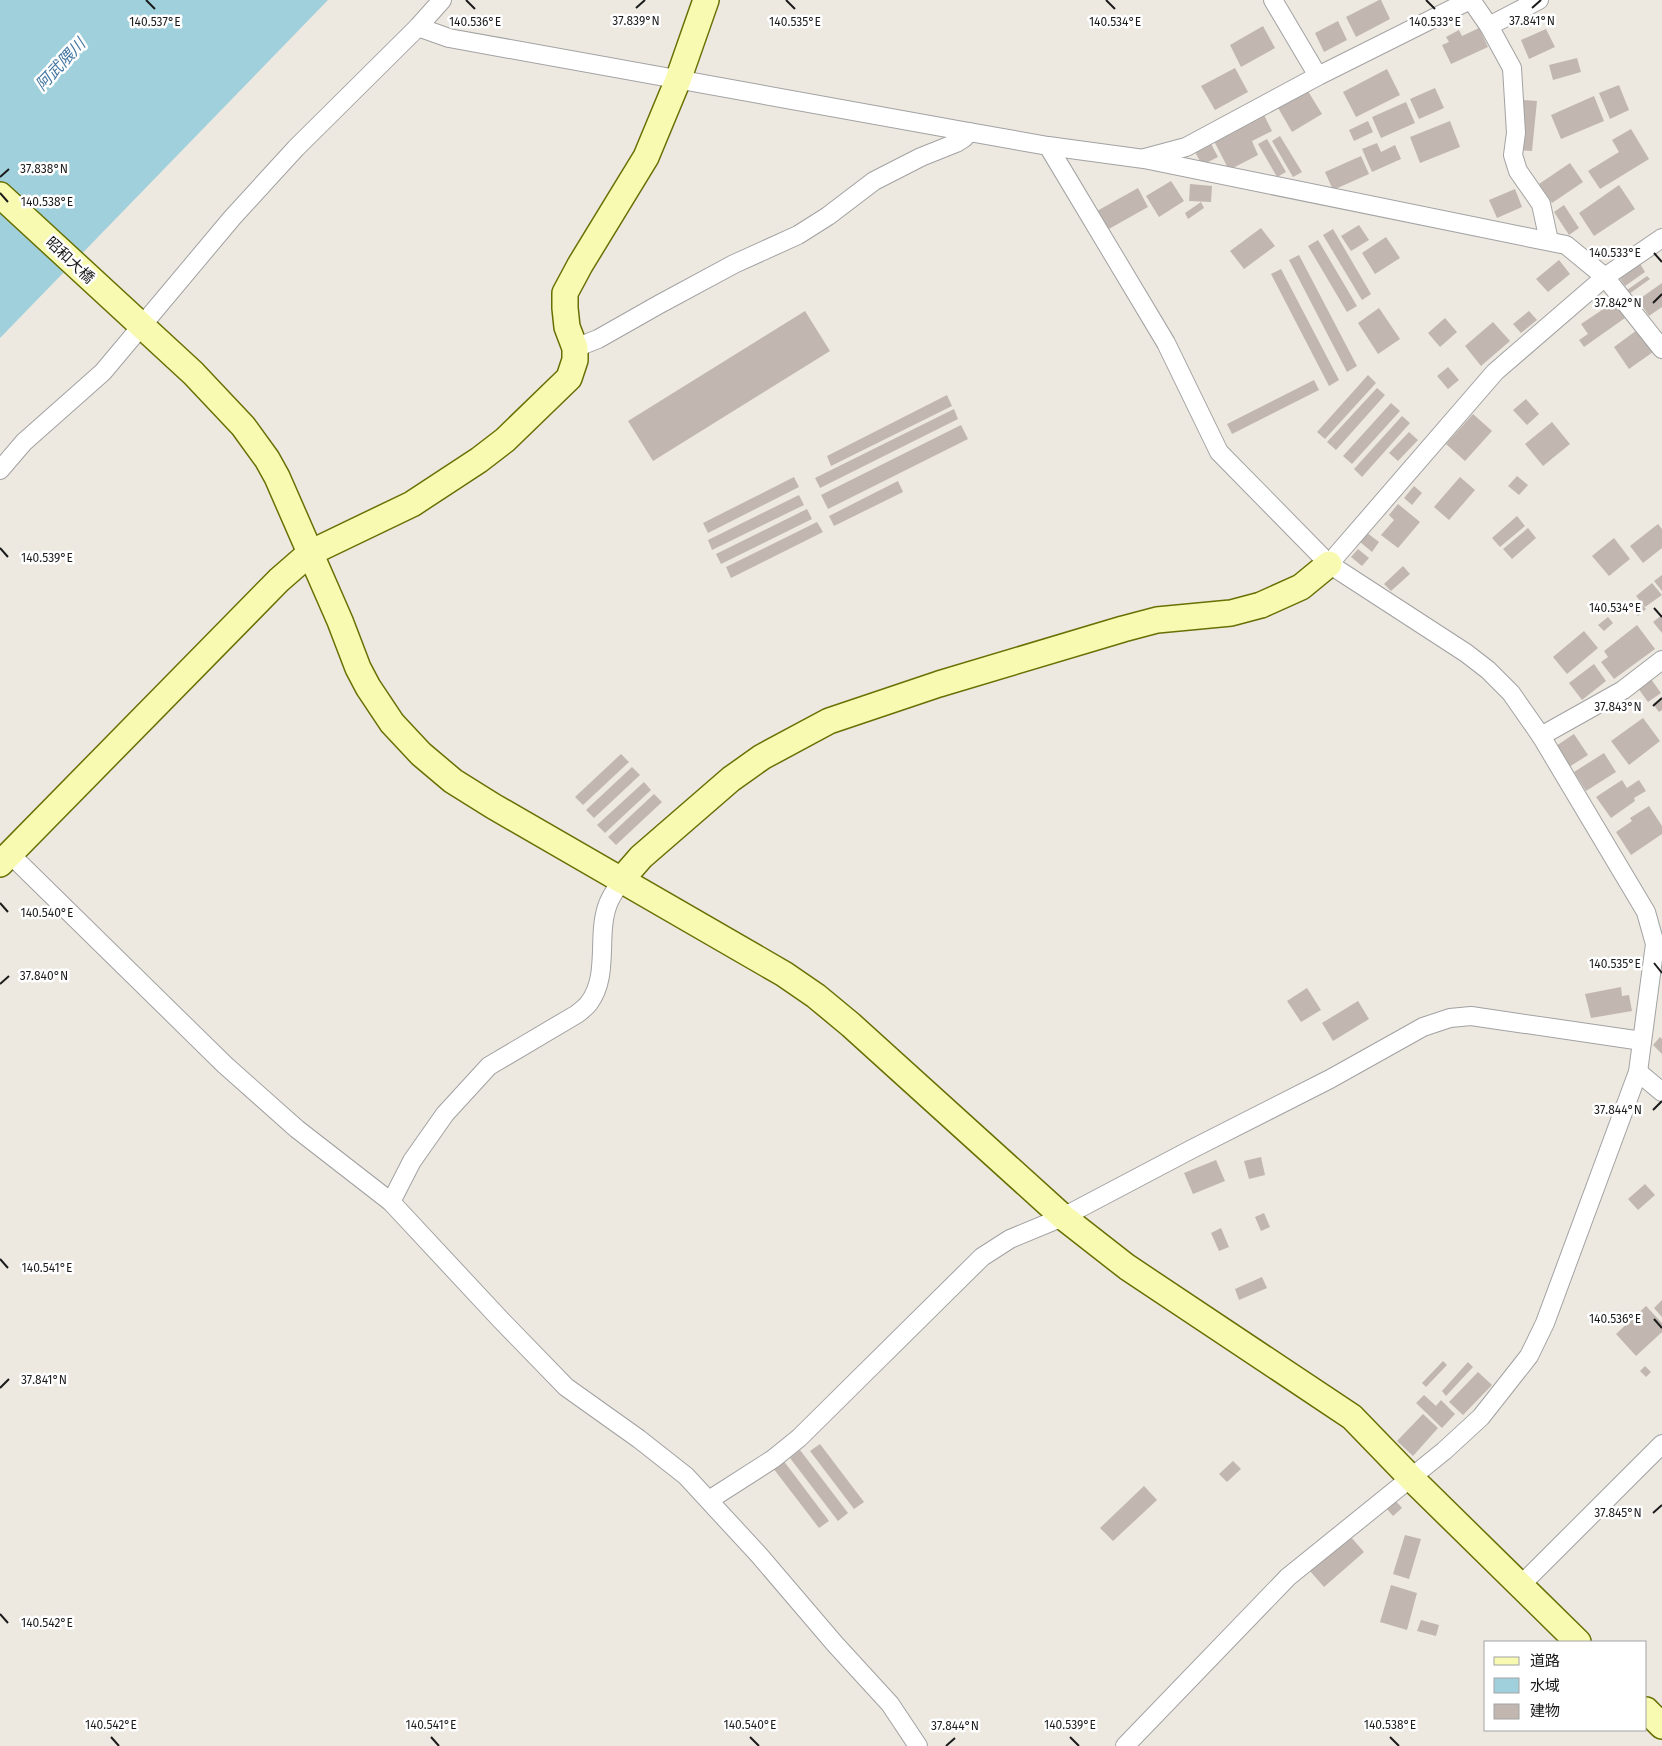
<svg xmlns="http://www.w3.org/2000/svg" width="1662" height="1746" viewBox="0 0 1662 1746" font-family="'Fira Sans','Noto Sans JP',sans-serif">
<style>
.water{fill:#9fd0dc}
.building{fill:#c1b7b0}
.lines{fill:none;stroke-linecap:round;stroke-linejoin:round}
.street-casing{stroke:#a2a2a2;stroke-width:20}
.secondary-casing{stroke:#687004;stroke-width:28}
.street{stroke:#fff;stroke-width:18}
.secondary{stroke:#f8fab1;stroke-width:25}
.ticks{fill:none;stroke:#1b1b1b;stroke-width:2}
.labels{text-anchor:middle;stroke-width:5;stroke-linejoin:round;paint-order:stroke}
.street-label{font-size:15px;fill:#1b1b1b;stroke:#fff}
.water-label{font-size:16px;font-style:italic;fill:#4577a2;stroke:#fff}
.ticks-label{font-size:12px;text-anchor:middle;fill:#1b1b1b;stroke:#fff;stroke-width:5;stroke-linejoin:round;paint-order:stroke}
</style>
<rect width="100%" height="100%" fill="#ede8e0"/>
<path class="water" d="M 0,0 L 328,0 L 0,338 Z"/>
<g class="building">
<path d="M 1379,0 L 1381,0 L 1390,19 L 1356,37 L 1346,17 Z"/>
<path d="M 1338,21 L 1347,40 L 1324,52 L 1315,33 Z"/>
<path d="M 1263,26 L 1275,48 L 1241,67 L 1230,45 Z"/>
<path d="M 1479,28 L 1488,47 L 1451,64 L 1442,45 L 1449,42 L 1446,37 L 1459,30 L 1462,36 Z"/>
<path d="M 1546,29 L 1555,47 L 1529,59 L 1521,40 Z"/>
<path d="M 1577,58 L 1581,72 L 1553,80 L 1549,65 Z"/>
<path d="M 1235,68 L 1248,92 L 1215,110 L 1201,86 Z"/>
<path d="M 1387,69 L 1400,95 L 1356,117 L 1343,92 Z"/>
<path d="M 1619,85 L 1629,110 L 1610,119 L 1599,93 Z"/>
<path d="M 1306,88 L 1322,114 L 1292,132 L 1277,106 Z"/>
<path d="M 1435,88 L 1444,108 L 1419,119 L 1410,99 Z"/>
<path d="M 1594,96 L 1604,121 L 1561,139 L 1551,115 Z"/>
<path d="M 1524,100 L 1537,101 L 1532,151 L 1519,150 Z"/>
<path d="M 1406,102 L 1415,123 L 1381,138 L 1372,117 Z"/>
<path d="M 1263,113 L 1272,131 L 1252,141 L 1258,155 L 1229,170 L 1213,139 Z"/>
<path d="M 1368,121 L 1373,132 L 1354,141 L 1349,130 Z"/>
<path d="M 1450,121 L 1460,147 L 1420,163 L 1410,137 Z"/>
<path d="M 1631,129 L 1649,159 L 1600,189 L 1588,171 L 1619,152 L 1612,140 Z"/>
<path d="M 1280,136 L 1302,172 L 1293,177 L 1272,141 Z"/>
<path d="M 1267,139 L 1286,172 L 1277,177 L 1258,144 Z"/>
<path d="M 1209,140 L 1218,157 L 1202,165 L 1193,148 Z"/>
<path d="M 1377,143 L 1381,152 L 1395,145 L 1401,159 L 1372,172 L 1362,149 Z"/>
<path d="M 1361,156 L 1369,174 L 1333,190 L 1325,172 Z"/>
<path d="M 1570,163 L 1583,182 L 1552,203 L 1539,184 Z"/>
<path d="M 1171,181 L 1184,201 L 1159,217 L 1146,196 Z"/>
<path d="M 1190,184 L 1212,186 L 1211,202 L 1189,201 Z"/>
<path d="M 1619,185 L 1635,209 L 1594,236 L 1579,213 Z"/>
<path d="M 1138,188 L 1148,207 L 1107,230 L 1097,211 Z"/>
<path d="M 1515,189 L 1522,207 L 1497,218 L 1489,200 Z"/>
<path d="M 1201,202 L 1204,208 L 1188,219 L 1185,213 Z"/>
<path d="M 1564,205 L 1579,228 L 1569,235 L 1554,212 Z"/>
<path d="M 1359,225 L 1369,240 L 1351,251 L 1341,236 Z"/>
<path d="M 1261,228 L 1275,246 L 1244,269 L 1230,251 Z"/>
<path d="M 1333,229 L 1371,294 L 1362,300 L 1323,235 Z"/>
<path d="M 1386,237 L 1400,258 L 1375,274 L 1362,253 Z"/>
<path d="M 1318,240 L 1357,306 L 1347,312 L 1308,246 Z"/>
<path d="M 1299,255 L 1357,366 L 1347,372 L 1289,260 Z"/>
<path d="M 1559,260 L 1570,274 L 1548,292 L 1536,279 Z"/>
<path d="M 1639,262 L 1645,272 L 1625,286 L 1618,276 Z"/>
<path d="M 1281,269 L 1339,380 L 1329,386 L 1271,274 Z"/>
<path d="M 1647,276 L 1650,279 L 1629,294 L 1627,290 Z"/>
<path d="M 1662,283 L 1662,307 L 1649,316 L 1638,300 Z"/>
<path d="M 1614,302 L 1625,318 L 1584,347 L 1579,340 L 1588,334 L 1581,324 Z"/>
<path d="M 1379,308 L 1400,339 L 1378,354 L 1358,323 Z"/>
<path d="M 805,311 L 830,351 L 653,461 L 628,421 Z"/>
<path d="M 1529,311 L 1537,320 L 1521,333 L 1513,324 Z"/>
<path d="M 1445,318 L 1457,332 L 1440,347 L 1428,333 Z"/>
<path d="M 1493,322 L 1510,341 L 1481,366 L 1465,346 Z"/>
<path d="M 1637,330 L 1653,352 L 1629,369 L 1614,347 Z"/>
<path d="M 1448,367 L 1459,380 L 1448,389 L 1437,376 Z"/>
<path d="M 1368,375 L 1376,383 L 1325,439 L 1317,432 Z"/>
<path d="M 1314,380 L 1319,390 L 1232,434 L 1227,424 Z"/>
<path d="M 1377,388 L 1385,395 L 1336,450 L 1327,442 Z"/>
<path d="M 947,395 L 952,406 L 831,466 L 827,456 Z"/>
<path d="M 1526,399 L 1539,414 L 1527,425 L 1513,410 Z"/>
<path d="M 1391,403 L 1400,411 L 1352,464 L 1343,456 Z"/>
<path d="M 954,409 L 958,419 L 820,488 L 815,478 Z"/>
<path d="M 1473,414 L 1492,431 L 1465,461 L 1446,444 Z"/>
<path d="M 1402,416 L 1410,423 L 1362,477 L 1354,469 Z"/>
<path d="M 1552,422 L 1570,444 L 1543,466 L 1525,444 Z"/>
<path d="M 961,425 L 968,439 L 828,509 L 821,495 Z"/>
<path d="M 1409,432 L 1418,440 L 1398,461 L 1389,453 Z"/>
<path d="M 1517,476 L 1528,485 L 1519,495 L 1508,486 Z"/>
<path d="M 794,477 L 799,487 L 708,533 L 703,523 Z"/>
<path d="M 1460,477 L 1475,490 L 1449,520 L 1434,507 Z"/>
<path d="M 898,481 L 903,492 L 834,526 L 829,516 Z"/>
<path d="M 1414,486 L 1422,493 L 1412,505 L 1404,498 Z"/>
<path d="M 799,495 L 804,505 L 712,550 L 708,540 Z"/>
<path d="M 1398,504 L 1420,522 L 1398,548 L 1381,535 L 1394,520 L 1389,515 Z"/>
<path d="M 807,509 L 812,519 L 721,564 L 716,554 Z"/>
<path d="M 1517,516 L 1525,526 L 1500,547 L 1492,538 Z"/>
<path d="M 817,522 L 823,532 L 731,578 L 726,567 Z"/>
<path d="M 1658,524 L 1662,529 L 1662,548 L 1643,563 L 1630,546 Z"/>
<path d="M 1528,528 L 1536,538 L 1512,559 L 1503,549 Z"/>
<path d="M 1366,532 L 1379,542 L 1372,552 L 1359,541 Z"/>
<path d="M 1614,538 L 1630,559 L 1609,576 L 1592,556 Z"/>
<path d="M 1358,549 L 1369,558 L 1362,566 L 1351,557 Z"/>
<path d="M 1403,566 L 1410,574 L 1391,591 L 1384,584 Z"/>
<path d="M 1662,575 L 1662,591 L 1654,581 Z"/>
<path d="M 1652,583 L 1662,595 L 1645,607 L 1636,596 Z"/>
<path d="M 1640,602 L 1646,609 L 1638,616 L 1632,608 Z"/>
<path d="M 1662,615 L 1662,633 L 1653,622 Z"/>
<path d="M 1608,617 L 1613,623 L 1604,631 L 1598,625 Z"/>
<path d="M 1637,625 L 1655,649 L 1614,679 L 1601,662 L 1608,657 L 1604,651 Z"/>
<path d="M 1584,631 L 1598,648 L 1567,674 L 1553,657 Z"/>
<path d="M 1594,664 L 1606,681 L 1582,700 L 1569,683 Z"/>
<path d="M 1648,675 L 1661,693 L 1648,702 L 1635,684 Z"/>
<path d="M 1662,698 L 1662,710 L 1659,712 L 1653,704 Z"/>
<path d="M 1643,718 L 1660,741 L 1629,765 L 1611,741 Z"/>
<path d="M 1574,734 L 1588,755 L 1569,767 L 1556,746 Z"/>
<path d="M 1604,753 L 1616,772 L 1586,791 L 1574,772 Z"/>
<path d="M 621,754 L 629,762 L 583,805 L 575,797 Z"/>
<path d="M 632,767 L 640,775 L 594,818 L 586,810 Z"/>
<path d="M 1622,780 L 1627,788 L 1639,780 L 1646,791 L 1634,798 L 1635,801 L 1611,818 L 1596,797 Z"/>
<path d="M 644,782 L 651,790 L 605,833 L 597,825 Z"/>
<path d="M 654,794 L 662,802 L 616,845 L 608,837 Z"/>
<path d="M 1649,806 L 1662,826 L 1662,834 L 1631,855 L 1616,832 L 1632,821 L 1630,818 Z"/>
<path d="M 1621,987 L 1622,996 L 1629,995 L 1632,1011 L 1591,1018 L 1585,994 Z"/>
<path d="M 1307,988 L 1321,1010 L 1301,1022 L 1287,1001 Z"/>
<path d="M 1358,1001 L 1369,1019 L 1333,1041 L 1322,1023 Z"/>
<path d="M 1660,1037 L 1662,1039 L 1662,1054 L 1653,1045 Z"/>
<path d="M 1261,1157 L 1265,1175 L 1249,1179 L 1244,1161 Z"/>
<path d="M 1216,1160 L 1225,1181 L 1193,1194 L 1184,1173 Z"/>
<path d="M 1645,1184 L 1655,1195 L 1638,1210 L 1628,1199 Z"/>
<path d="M 1264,1213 L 1270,1227 L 1261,1231 L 1255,1217 Z"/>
<path d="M 1221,1228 L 1229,1247 L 1219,1251 L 1211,1233 Z"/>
<path d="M 1262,1277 L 1267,1288 L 1239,1300 L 1235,1289 Z"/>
<path d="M 1662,1300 L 1662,1317 L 1654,1308 Z"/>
<path d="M 1646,1306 L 1662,1323 L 1662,1332 L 1636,1356 L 1616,1334 Z"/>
<path d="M 1443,1361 L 1447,1365 L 1426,1387 L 1422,1383 Z"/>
<path d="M 1468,1362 L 1473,1367 L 1446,1396 L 1442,1391 Z"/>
<path d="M 1645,1366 L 1651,1372 L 1646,1377 L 1640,1371 Z"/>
<path d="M 1478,1372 L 1492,1385 L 1463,1415 L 1449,1402 Z"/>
<path d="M 1424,1395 L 1436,1406 L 1441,1400 L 1455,1414 L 1442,1428 L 1416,1403 Z"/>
<path d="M 1423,1414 L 1438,1428 L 1413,1456 L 1397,1441 Z"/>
<path d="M 820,1444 L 864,1502 L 854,1509 L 810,1451 Z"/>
<path d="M 800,1450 L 848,1513 L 838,1521 L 790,1458 Z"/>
<path d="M 783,1460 L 829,1521 L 819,1528 L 773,1468 Z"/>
<path d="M 1233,1461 L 1241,1469 L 1227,1482 L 1219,1474 Z"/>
<path d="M 1144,1486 L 1157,1500 L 1113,1541 L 1100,1528 Z"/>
<path d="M 1395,1500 L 1402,1508 L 1393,1516 L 1386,1508 Z"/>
<path d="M 1405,1535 L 1421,1539 L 1409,1579 L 1393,1574 Z"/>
<path d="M 1350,1536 L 1364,1552 L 1324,1587 L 1310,1571 Z"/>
<path d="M 1391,1585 L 1417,1593 L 1407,1630 L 1380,1622 Z"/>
<path d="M 1421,1620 L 1439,1625 L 1436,1636 L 1417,1631 Z"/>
</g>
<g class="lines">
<g class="street-casing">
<g id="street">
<path d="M 1273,0 L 1318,76"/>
<path d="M 1471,0 L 1489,26 L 1512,68 L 1516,133 L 1513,155 L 1518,171 L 1541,204 L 1549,241"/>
<path d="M 1489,26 L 1539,0"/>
<path d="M 418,27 L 449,38 L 969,132 L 1048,146 L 1144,159 L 1566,245 L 1605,277 L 1662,349"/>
<path d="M 1048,146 L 1166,343 L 1219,452 L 1329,564"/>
<path d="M 1145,158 L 1186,147 L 1318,76 L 1470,0"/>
<path d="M 575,348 L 598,339 L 658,305 L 734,264 L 798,235 L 828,216 L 874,181 L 921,157 L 956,143 L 964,138 L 969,132"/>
<path d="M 0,470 L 24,442 L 103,372 L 232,218 L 296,148 L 418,27 L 442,0"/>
<path d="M 1541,736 L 1623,690 L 1662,660"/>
<path d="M 10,854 L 225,1065 L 297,1129 L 391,1202 L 500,1319 L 566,1387 L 639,1439 L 686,1476 L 759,1555 L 835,1644 L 890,1704 L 918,1746"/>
<path d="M 1638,1072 L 1662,1092"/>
<path d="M 391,1202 L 412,1161 L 445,1114 L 489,1066 L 577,1014 C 581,1011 586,1007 589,1003 C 610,975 596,935 608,904 C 611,896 617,888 621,880"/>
<path d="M 709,1500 L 773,1459 L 799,1438 L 982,1257 L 1010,1239 L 1063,1217 L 1192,1149 L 1330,1079 L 1423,1027 L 1450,1018 L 1471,1016 L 1642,1041"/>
<path d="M 1521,1585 L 1662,1444"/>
<path d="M 1125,1746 L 1288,1577 L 1444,1451 L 1481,1417 L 1529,1356 L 1545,1323 L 1638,1072 L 1655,944 L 1646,912 L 1541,736 L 1511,693 L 1488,670 L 1466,653 L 1329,564 L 1495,372 L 1605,277 L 1662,238"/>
</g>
</g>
<g class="secondary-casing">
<g id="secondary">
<path d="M 0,195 L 193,373 L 243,426 L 267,459 L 277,477 L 340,621 L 358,668 L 368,687 L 392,723 L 421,754 L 453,781 L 493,806 L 784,974 L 816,996 L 851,1025 L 1063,1217 L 1127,1267 L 1352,1417 L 1411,1478 L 1578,1642"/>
<path d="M 0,864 L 279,580 L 310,553 L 412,504 L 479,460 L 505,440 L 569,378 L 575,360 L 575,348 L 567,327 L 565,308 L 565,293 L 580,265 L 646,157 L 678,80 L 706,0"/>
<path d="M 621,880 L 641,857 L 731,779 L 762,757 L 829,721 L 939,684 L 1123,629 L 1157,620 L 1231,613 L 1261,605 L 1301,587 L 1329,564"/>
<path d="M 1646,1710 L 1662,1726"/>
</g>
</g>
<use href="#street" class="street"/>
<use href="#secondary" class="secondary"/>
</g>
<path class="ticks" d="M 146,0 L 155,9M 466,0 L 475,9M 786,0 L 795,9M 1106,0 L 1115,9M 1426,0 L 1435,9M 636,8 L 645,0M 1532,8 L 1541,0M 0,177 L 9,169M 0,193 L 8,202M 1654,253 L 1662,262M 1653,303 L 1662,294M 0,548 L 8,557M 1654,608 L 1662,617M 1653,706 L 1662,698M 0,903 L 8,912M 1654,963 L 1662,973M 0,984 L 9,976M 1653,1110 L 1662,1101M 0,1259 L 8,1268M 1654,1319 L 1662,1328M 0,1388 L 9,1379M 1653,1513 L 1662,1505M 0,1614 L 8,1623M 111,1737 L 119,1746M 431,1737 L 439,1746M 750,1737 L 759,1746M 1070,1737 L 1079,1746M 1390,1737 L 1399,1746M 946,1746 L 955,1738"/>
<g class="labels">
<g class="street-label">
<text transform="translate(70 260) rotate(43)" y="5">昭和大橋</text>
</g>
<g class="water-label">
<text transform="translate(60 64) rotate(-47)" y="6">阿武隈川</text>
</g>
</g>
<g class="ticks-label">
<text x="636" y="25">37.839°N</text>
<text x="1532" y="25">37.841°N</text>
<text x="155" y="26">140.537°E</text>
<text x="475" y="26">140.536°E</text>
<text x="795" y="26">140.535°E</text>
<text x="1115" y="26">140.534°E</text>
<text x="1435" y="26">140.533°E</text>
<text x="44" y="173">37.838°N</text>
<text x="47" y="206">140.538°E</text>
<text x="1615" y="257">140.533°E</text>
<text x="1618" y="307">37.842°N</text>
<text x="47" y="562">140.539°E</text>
<text x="1615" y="612">140.534°E</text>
<text x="1618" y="711">37.843°N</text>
<text x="47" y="917">140.540°E</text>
<text x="1615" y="968">140.535°E</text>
<text x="44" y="980">37.840°N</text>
<text x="1618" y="1114">37.844°N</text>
<text x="47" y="1272">140.541°E</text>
<text x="1615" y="1323">140.536°E</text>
<text x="44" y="1384">37.841°N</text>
<text x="1618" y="1517">37.845°N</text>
<text x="47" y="1627">140.542°E</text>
<text x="111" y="1729">140.542°E</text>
<text x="431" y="1729">140.541°E</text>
<text x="750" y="1729">140.540°E</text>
<text x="1070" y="1729">140.539°E</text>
<text x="1390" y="1729">140.538°E</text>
<text x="955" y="1730">37.844°N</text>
</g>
<rect x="1484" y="1641" width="162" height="90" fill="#ffffff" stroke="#a4a4a4"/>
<rect x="1494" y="1657" width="25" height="8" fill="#f8fab1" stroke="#a4a4a4"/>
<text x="1530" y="1666" font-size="15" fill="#1b1b1b">道路</text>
<rect x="1494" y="1678" width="25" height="15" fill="#9fd0dc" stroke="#a4a4a4"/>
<text x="1530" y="1691" font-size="15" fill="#1b1b1b">水域</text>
<rect x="1494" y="1704" width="25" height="15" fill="#c1b7b0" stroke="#a4a4a4"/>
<text x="1530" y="1716" font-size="15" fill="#1b1b1b">建物</text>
</svg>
